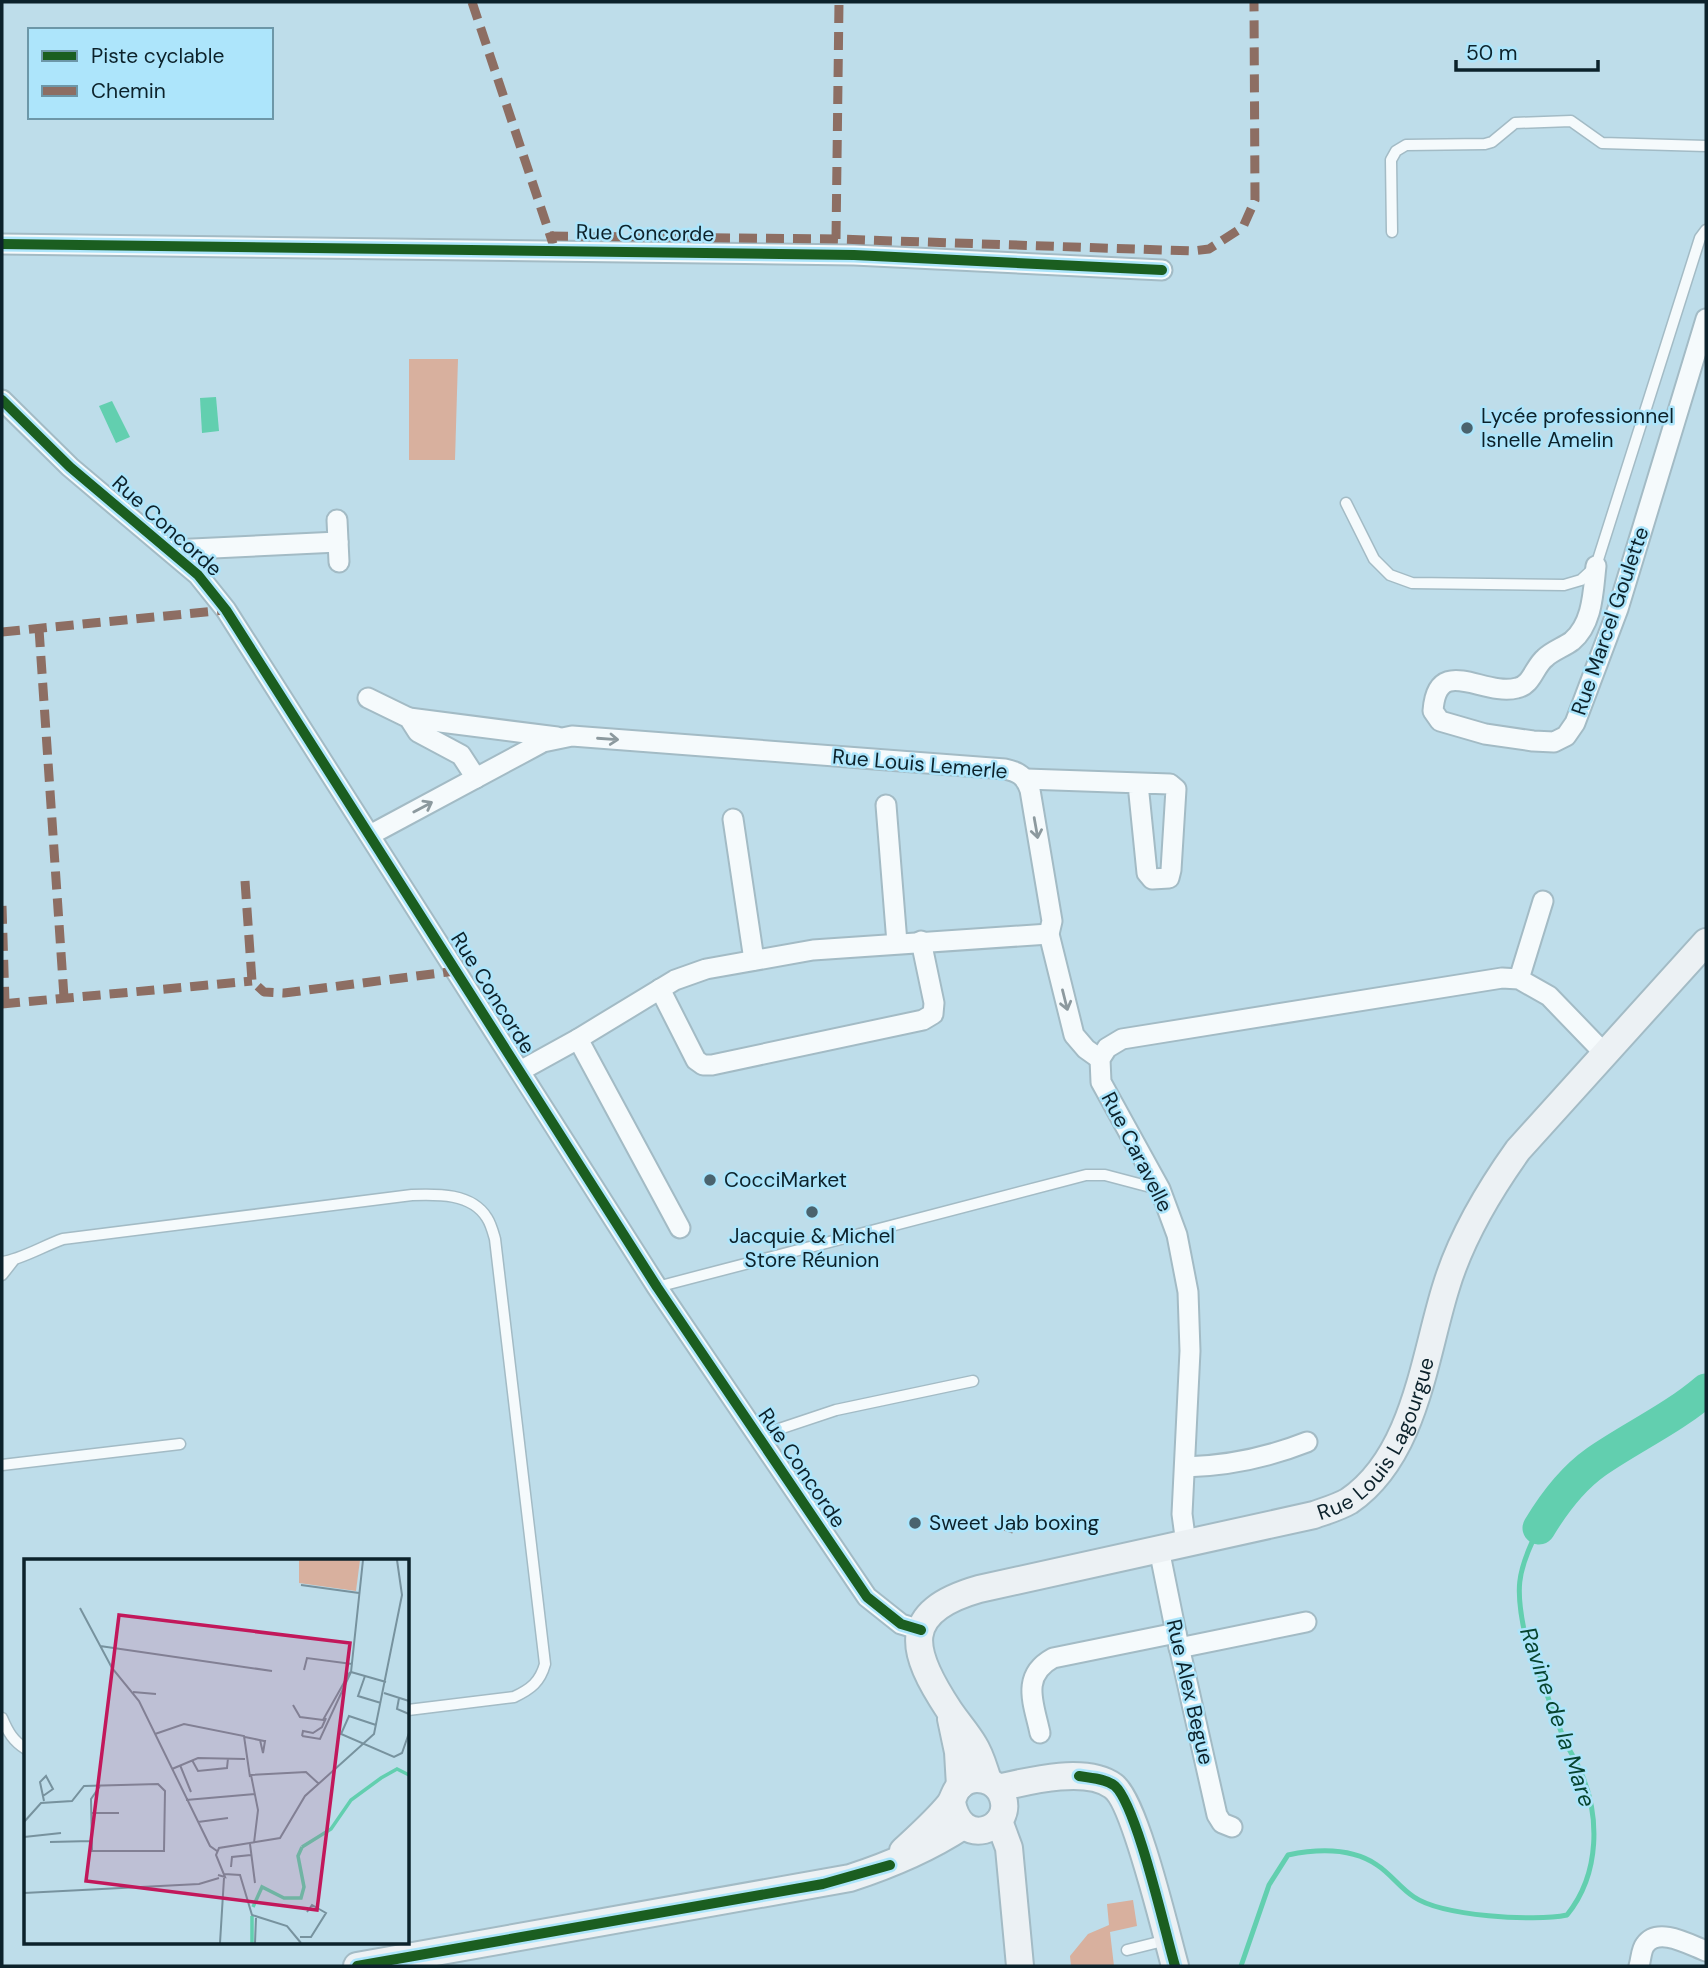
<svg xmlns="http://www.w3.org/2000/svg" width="1708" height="1968" viewBox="0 0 1708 1968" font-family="'DM Sans',sans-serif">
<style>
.green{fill:#d8b09e}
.water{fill:#62cfaf}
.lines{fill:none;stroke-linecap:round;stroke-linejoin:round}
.stream{stroke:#62cfaf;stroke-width:5}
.river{stroke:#62cfaf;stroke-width:33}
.lane-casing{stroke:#a3bbc5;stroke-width:13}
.street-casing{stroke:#a3bbc5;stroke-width:23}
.secondary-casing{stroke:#a3bbc5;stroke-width:30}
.lane{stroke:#f5fafc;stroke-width:10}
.street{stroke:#f5fafc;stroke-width:19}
.secondary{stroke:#ecf1f4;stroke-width:26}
.quiet{stroke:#8d6e63;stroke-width:9;stroke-dasharray:18 9;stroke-linecap:butt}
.cycleway-casing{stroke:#ade5fb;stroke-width:15}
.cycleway{stroke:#1b5e20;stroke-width:10}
.oneway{stroke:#8c999e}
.poi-dot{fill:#4a636e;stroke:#ade5fb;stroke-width:2.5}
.labels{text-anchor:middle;stroke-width:5;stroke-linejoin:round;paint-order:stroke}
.street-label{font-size:21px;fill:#0c222b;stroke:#ade5fb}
.poi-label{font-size:21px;fill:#0c222b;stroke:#ade5fb;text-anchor:start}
.water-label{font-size:23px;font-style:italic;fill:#084530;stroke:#ade5fb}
.inset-river{fill:none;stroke:#62cfaf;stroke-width:3.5}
.inset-road{fill:none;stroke:#77929e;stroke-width:2}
.view{fill:#c2185b;fill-opacity:0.15;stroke:#c2185b;stroke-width:3.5}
.inset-edge{fill:none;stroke:#0c222b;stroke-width:3.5}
</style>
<rect width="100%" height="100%" fill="#beddea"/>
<g class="green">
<path d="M 409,359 L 458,359 L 455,460 L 409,460 Z"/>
<path d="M 1133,1900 L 1137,1926 L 1110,1932 L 1114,1966 L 1071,1966 L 1070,1956 L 1088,1934 L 1109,1925 L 1107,1904 Z"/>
</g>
<g class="water">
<path d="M 216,397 L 219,431 L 202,433 L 200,398 Z"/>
<path d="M 112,401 L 130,437 L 116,443 L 99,406 Z"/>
</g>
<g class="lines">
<path class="stream" d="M 1241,1966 L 1269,1885 L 1288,1855 C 1317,1849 1352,1848 1377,1865 C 1391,1874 1400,1888 1414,1897 C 1442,1916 1534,1922 1567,1915 C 1600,1874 1601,1815 1579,1768 C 1575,1758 1568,1749 1564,1739 C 1551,1706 1539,1673 1526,1639 C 1515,1591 1516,1572 1539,1528"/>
<path class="river" d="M 1539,1528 C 1554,1503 1572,1479 1596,1462 C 1632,1437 1672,1419 1706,1390"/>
<g class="lane-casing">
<g id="lane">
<path d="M 1392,232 L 1391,160 L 1396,151 L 1406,145 L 1485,144 L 1492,142 L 1515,123 L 1571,121 L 1602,143 L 1706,146"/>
<path d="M 1346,503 L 1374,559 L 1390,575 L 1412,583 L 1564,585 L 1581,580 L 1596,566 L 1700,238 L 1706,230"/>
<path d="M 2,1262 C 20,1260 43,1246 63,1239 L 412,1195 C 437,1194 472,1193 487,1218 C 491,1224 493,1232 495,1239 L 545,1664 C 540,1682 531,1689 514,1697 L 408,1710"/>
<path d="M 2,1275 L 13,1261"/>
<path d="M 657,1287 L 1086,1175 L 1105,1175 L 1158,1189"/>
<path d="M 758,1436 L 836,1410 L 973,1381"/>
<path d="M 2,1465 L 180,1444"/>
<path d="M 2,1718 C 8,1732 13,1741 26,1749"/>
<path d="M 1127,1950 L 1167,1940"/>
</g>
</g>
<g class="street-casing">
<g id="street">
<path d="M 2,244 L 854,255 L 1162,270"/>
<path d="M 2,400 L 70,467 L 198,575 L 226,610 L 657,1287 L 867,1597 L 901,1624 L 921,1630"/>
<path d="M 337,520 L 339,562"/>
<path d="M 171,550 L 338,542"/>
<path d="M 1596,566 C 1593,592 1593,623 1572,641 C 1564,647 1552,651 1545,658 C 1534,667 1532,685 1517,688 C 1483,697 1437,653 1433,711 L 1440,721 L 1485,734 L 1533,741 L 1554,742 L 1566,736 L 1575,723 L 1618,609 L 1706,319"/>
<path d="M 368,698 L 409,718 L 418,732 L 461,755 L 476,778"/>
<path d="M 409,718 L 557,737"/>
<path d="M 1026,779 L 1170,784 L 1176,789 L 1171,870 L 1169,878 L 1152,879 L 1147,873 L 1138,784"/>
<path d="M 886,805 L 897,943"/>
<path d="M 733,819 L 754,960"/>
<path d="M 370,835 L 543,742 L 572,736 L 1005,769 C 1019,772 1025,776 1030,790 L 1052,921 L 1049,934 L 1074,1035 L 1086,1049 L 1100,1059"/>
<path d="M 1519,979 L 1543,901"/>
<path d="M 660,989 L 696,1060 L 703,1065 L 712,1065 L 923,1020 L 933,1014 L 934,1003 L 921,941"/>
<path d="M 578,1039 L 680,1228"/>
<path d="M 520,1071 L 578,1039 L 675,980 L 706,969 L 813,950 L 1049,934"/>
<path d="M 1185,1467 C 1226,1466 1269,1457 1307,1442"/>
<path d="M 1186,1544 L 1182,1514 L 1190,1351 L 1188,1292 L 1177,1235 L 1160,1189 L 1101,1082 L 1100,1059 L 1107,1048 L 1122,1039 L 1502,978 L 1519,979 L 1549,996 L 1604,1053"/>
<path d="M 1159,1549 L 1176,1633 L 1217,1815 L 1222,1823 L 1232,1827"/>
<path d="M 1179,1648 L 1306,1622"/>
<path d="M 1040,1733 C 1034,1704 1020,1676 1053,1658 L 1176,1633"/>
<path d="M 1639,1966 C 1641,1960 1641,1950 1645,1945 C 1658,1926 1690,1945 1706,1951"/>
</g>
</g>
<g class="secondary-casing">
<g id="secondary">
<path d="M 951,1719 L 958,1752 L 960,1786"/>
<path id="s1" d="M 988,1780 C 984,1769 981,1756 974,1745 C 967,1733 957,1722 949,1710 C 910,1651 899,1612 979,1589 L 1314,1515 C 1325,1511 1339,1507 1349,1501 C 1415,1456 1424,1357 1446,1287 C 1461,1237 1488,1192 1518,1150 L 1706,942"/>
<path d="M 998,1788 C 1028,1781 1086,1766 1113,1786 C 1135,1801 1166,1934 1175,1966"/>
<path d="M 999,1821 L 1009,1848 L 1020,1966"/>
<path d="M 903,1851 C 919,1836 936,1821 949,1805 C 954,1799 954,1791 960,1786 C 973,1773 998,1779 1003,1798 C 1013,1830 960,1850 952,1802"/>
<path d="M 357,1966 L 850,1878 C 890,1865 928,1849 963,1826"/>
</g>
</g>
<use href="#lane" class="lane"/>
<use href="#street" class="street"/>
<use href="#secondary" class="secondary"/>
<g class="quiet">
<path d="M 472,2 L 553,244"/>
<path d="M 550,236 L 836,239 L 1193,251 L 1209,249 L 1243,227 L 1255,200 L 1254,2"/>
<path d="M 836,239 L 839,2"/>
<path d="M 39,629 L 64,997"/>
<path d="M 2,632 L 226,610"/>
<path d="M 245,881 L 252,981 L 264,992 L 284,993 L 456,971"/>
<path d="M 2,906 L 5,1003"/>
<path d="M 2,1004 L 252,981"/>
<path d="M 1022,1526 L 1026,1528"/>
<path d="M 1008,1532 L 1009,1529"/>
</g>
<g class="cycleway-casing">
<g id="cycleway">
<path d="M 2,244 L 854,255 L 1162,270"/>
<path d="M 2,400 L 70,467 L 198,575 L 226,610 L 657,1287 L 867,1597 L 901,1624 L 921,1630"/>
<path d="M 1079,1776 C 1090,1778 1106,1778 1115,1786 C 1137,1806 1165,1932 1175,1966"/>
<path d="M 357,1966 L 823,1884 L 890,1865"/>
</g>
</g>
<use href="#cycleway" class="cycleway"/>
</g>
<defs><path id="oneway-shaft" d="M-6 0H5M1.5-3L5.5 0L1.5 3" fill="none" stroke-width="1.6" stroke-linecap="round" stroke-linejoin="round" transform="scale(1.75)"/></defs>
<g class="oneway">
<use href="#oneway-shaft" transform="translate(608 739) rotate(4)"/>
<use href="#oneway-shaft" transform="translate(423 807) rotate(-28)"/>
<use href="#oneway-shaft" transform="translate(1036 828) rotate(80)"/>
<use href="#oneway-shaft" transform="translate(1065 1000) rotate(76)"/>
</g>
<g class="poi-dot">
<circle cx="1467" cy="428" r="7"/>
<circle cx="710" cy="1180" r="7"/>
<circle cx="812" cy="1212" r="7"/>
<circle cx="915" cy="1523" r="7"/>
</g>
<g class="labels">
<g class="street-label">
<text transform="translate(645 233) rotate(1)" y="7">Rue Concorde</text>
<text transform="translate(167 526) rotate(42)" y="7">Rue Concorde</text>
<text transform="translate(1610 621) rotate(-71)" y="7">Rue Marcel Goulette</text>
<text transform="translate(920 764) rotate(5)" y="7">Rue Louis Lemerle</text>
<text transform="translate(493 993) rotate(58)" y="7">Rue Concorde</text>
<text transform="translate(1137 1152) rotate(63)" y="7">Rue Caravelle</text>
<text dy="7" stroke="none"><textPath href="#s1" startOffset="690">Rue Louis Lagourgue</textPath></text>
<text transform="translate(802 1468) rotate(56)" y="7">Rue Concorde</text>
<text transform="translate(1190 1692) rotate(77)" y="7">Rue Alex Begue</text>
</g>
<g class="poi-label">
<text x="1481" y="423">Lycée professionnel<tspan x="1481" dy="24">Isnelle Amelin</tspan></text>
<text x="724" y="1187">CocciMarket</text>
<text x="812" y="1243" text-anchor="middle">Jacquie &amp; Michel<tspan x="812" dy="24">Store Réunion</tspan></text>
<text x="929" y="1530">Sweet Jab boxing</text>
</g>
<g class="water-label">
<text transform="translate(1558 1717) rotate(71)" y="8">Ravine de la Mare</text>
</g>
</g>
<g transform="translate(24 1559)">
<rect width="385" height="385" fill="#beddea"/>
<path d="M 275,1 L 336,1 L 332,32 L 275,24 Z" fill="#d8b09e"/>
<path class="inset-river" d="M 278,288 L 307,270 L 327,241 L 357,219 L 373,210 L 385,216M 229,348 L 238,328 L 260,339 L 277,339 L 280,328 L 274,297 L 278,288M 228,384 L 228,357"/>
<path class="inset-road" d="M 277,26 L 335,34M 56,49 L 88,109 L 115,142 L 186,287 L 193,292M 76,87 L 248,112M 280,111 L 283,99 L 328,105M 327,113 L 362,123M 341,117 L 334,137 L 357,144M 109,133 L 132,135M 360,134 L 385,142M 375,139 L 373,150 L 385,155M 269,146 L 276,158 L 299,161 L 326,113M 352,166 L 325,157 L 317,175 L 370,198 L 378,194 L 385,174M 131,175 L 160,165 L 220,177 L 226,218M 278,177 L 296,180 L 327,113 L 339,1M 278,177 L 279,172 L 289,174 L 298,168 L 302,159M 221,178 L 240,182 L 241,182 L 239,194 L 236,181M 168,201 L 174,212 L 203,209 L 204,199M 156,206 L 167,233M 148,210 L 174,199 L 221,200M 19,237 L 29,230 L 22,217 L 16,223 L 20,242M 162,241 L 231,235M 67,254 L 95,254M 0,263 L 17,244 L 48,242 L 60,227 L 134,225 L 141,232 L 140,292 L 68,292 L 67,240 L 76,227M 174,263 L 204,259M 0,278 L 37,274M 26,283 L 67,282M 230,284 L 234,251 L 227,216 L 282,213 L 295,225M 226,285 L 231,324M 207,308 L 208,298 L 227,296M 200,315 L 216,316 L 228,356 L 263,367 L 277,384M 194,316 L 201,318 L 192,296 L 195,289 L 256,279 L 281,237 L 350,175 L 378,36 L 373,1M 0,334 L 175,325 L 195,319M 276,378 L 287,378 L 302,354 L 288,346 L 283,353M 196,384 L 200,319M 231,384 L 232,359"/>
<path class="view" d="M 95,56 L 326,84 L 293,351 L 62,322 Z"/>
<rect width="385" height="385" class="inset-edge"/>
</g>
<rect width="1708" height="1968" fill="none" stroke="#0c222b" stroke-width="7"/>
<rect x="28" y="28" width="245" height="91" fill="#ade5fb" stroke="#6d97a8" stroke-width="2"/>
<rect x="42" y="51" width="35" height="10" fill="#1b5e20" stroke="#6d97a8" stroke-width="2"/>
<text x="91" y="63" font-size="21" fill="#0c222b">Piste cyclable</text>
<rect x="42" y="86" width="35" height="10" fill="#8d6e63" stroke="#6d97a8" stroke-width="2"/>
<text x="91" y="98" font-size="21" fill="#0c222b">Chemin</text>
<path d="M1456 60v10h142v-10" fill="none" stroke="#0c222b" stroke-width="3.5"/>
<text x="1466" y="60" font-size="21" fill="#0c222b" stroke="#ade5fb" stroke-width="5" paint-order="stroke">50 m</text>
</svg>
